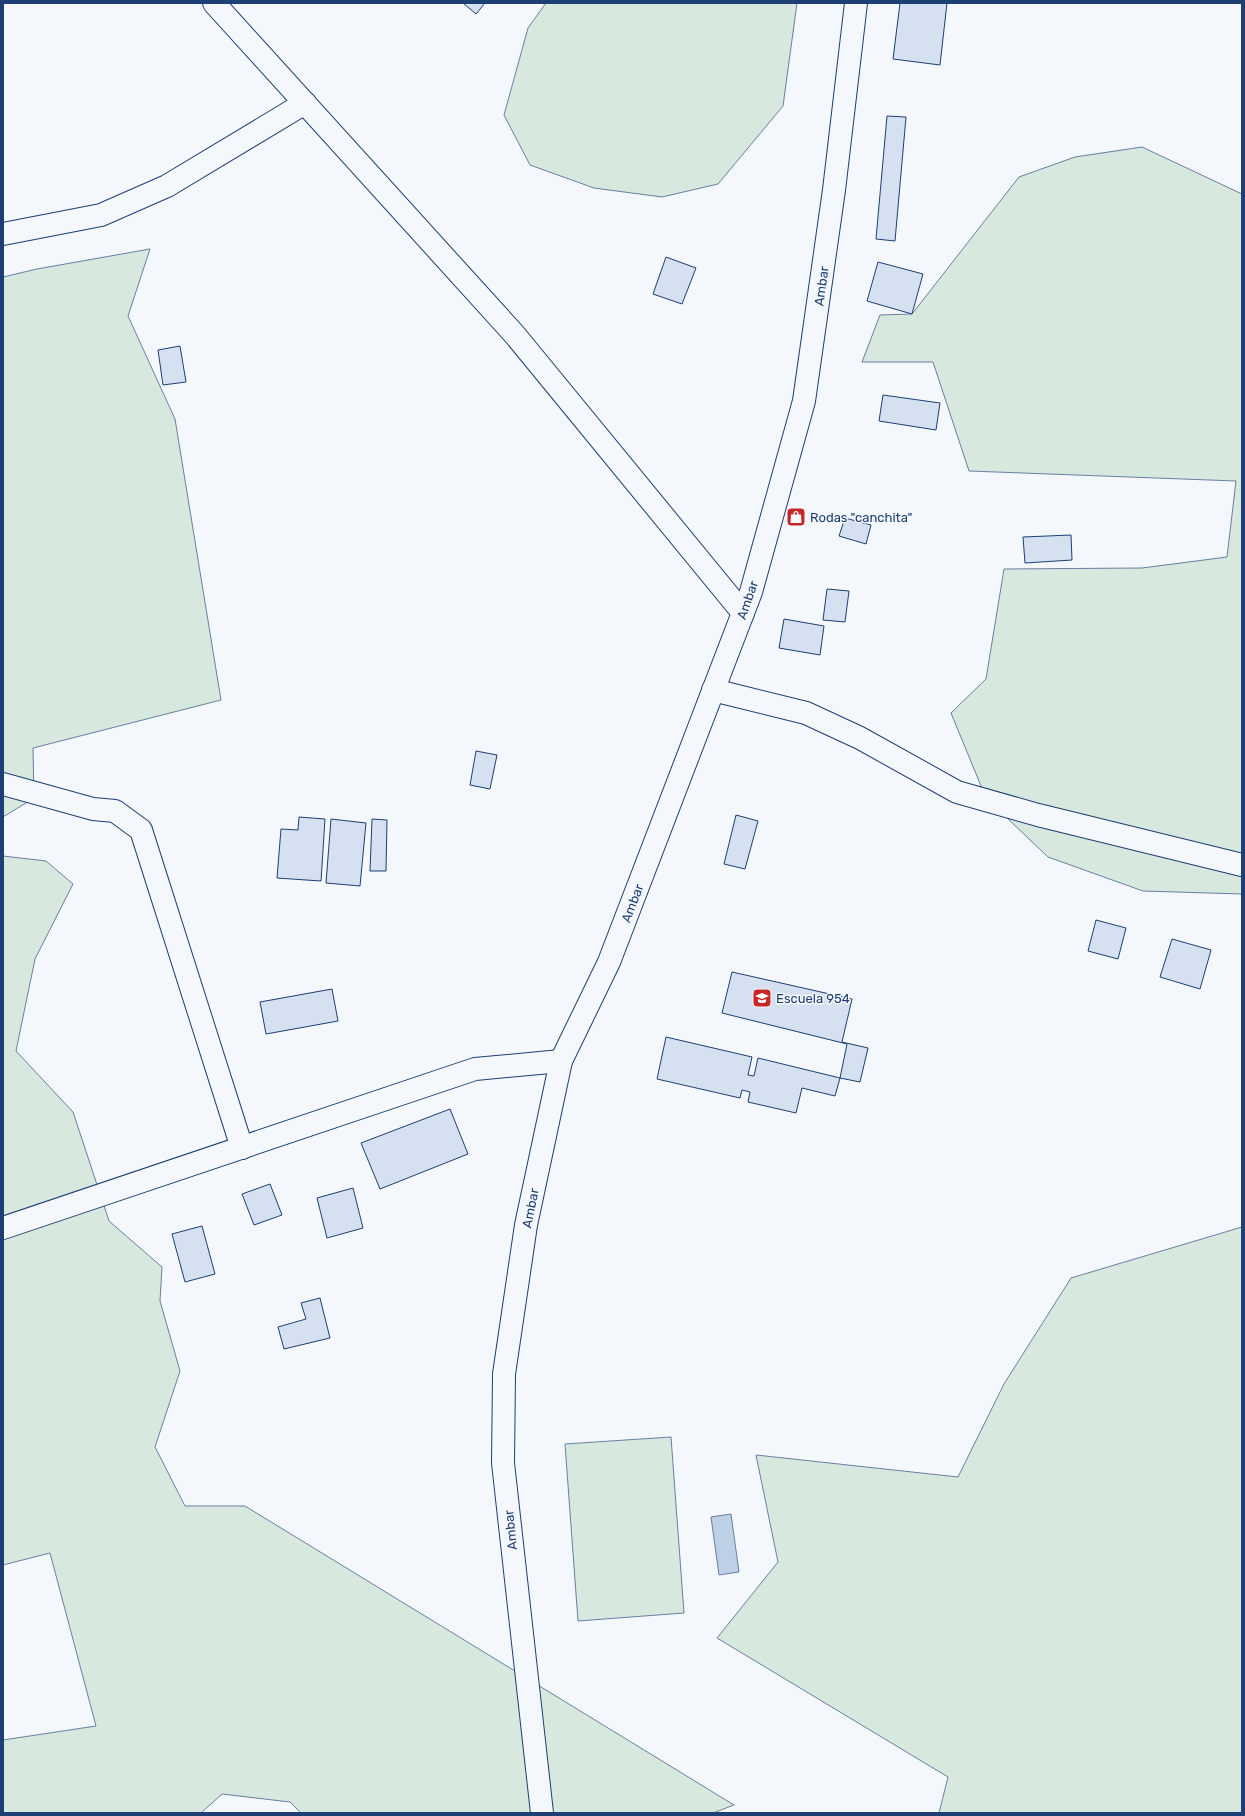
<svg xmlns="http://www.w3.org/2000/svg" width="1245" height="1816" viewBox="0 0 1245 1816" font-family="Rubik,sans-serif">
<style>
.green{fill:#d7e8df;stroke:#687fa3}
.water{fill:#bed0e5;stroke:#687fa3}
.building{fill:#d5e0f0;stroke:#1d3f73}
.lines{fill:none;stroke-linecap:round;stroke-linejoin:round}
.street-casing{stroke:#1d3f73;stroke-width:24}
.street{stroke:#f4f7fb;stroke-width:22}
.labels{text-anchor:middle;stroke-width:3;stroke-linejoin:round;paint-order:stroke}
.street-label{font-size:13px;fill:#1d3f73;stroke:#f4f7fb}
.poi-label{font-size:13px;fill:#1d3f73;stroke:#f4f7fb;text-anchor:start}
</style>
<rect width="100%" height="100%" fill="#f4f7fb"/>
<g class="green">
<path d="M 546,3 L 797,3 L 783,106 L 718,184 L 662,197 L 594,188 L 530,165 L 504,115 L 528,28 Z"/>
<path d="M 1142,147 L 1242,194 L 1242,894 L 1143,891 L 1048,857 L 986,798 L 951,713 L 986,679 L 1004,569 L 1142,568 L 1227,557 L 1236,481 L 969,471 L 933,362 L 862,362 L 880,315 L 912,314 L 1019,177 L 1075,157 Z"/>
<path d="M 150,249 L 128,316 L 175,419 L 221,700 L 33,748 L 34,798 L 3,817 L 3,277 L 37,269 Z"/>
<path d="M 3,856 L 46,861 L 73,884 L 35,959 L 16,1051 L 73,1112 L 109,1221 L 162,1267 L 160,1301 L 180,1371 L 155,1447 L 185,1506 L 245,1506 L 734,1805 L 713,1813 L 301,1813 L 290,1802 L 222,1794 L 201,1813 L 3,1813 L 3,1740 L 96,1726 L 50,1553 L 3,1565 Z"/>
<path d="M 1242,1227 L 1242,1813 L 939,1813 L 948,1777 L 717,1638 L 778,1562 L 756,1455 L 958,1477 L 1004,1384 L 1071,1278 Z"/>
<path d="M 671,1437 L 684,1613 L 578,1621 L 565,1444 Z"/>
</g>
<path class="water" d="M 731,1514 L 739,1572 L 719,1575 L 711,1517 Z"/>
<g class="building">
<path d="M 463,3 L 485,3 L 476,14 Z"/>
<path d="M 900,3 L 947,3 L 940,65 L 893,59 Z"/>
<path d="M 887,116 L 906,117 L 895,241 L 876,239 Z"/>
<path d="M 666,257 L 696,268 L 682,304 L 653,294 Z"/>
<path d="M 878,262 L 923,274 L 912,314 L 867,301 Z"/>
<path d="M 180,346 L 186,382 L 163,385 L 158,350 Z"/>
<path d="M 883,395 L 940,403 L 936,430 L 879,421 Z"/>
<path d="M 845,518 L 871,525 L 866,544 L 839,536 Z"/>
<path d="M 1071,535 L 1072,560 L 1025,563 L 1023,537 Z"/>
<path d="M 827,589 L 849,591 L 845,622 L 823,620 Z"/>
<path d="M 784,619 L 824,626 L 820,655 L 779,648 Z"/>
<path d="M 476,751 L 497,755 L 490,789 L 470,785 Z"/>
<path d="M 736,815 L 758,821 L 745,869 L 724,864 Z"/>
<path d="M 299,817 L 325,819 L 321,881 L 277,878 L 281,829 L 298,830 Z"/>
<path d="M 331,819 L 366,823 L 360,886 L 326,883 Z"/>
<path d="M 372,819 L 387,820 L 386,871 L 370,871 Z"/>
<path d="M 1096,920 L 1126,928 L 1118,959 L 1088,951 Z"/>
<path d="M 1172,939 L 1211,950 L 1200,989 L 1160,977 Z"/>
<path d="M 732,972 L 852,999 L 842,1042 L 868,1048 L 860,1082 L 840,1078 L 847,1044 L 722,1013 Z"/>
<path d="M 332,989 L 338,1021 L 266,1034 L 260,1002 Z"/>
<path d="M 666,1037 L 752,1057 L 748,1075 L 754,1076 L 758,1058 L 840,1078 L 835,1096 L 802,1088 L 796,1113 L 748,1102 L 750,1092 L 742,1090 L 740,1098 L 657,1079 Z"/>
<path d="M 450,1109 L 468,1154 L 380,1189 L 361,1143 Z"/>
<path d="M 270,1184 L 282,1215 L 254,1225 L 242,1194 Z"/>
<path d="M 353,1188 L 363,1228 L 327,1238 L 317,1198 Z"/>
<path d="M 202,1226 L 215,1274 L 185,1282 L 172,1234 Z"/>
<path d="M 320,1298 L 330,1338 L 284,1349 L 278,1327 L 306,1319 L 301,1303 Z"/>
</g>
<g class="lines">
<g class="street-casing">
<g id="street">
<path d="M 214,3 L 515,335 L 743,613"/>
<path d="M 3,234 L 101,215 L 167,186 L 305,103"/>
<path d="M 713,690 L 806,713 L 860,738 L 957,792 L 1038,815 L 1242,865"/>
<path d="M 3,784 L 93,809 L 115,811 L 141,830 L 242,1148"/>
<path d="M 3,1228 L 475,1069 L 561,1061"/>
<path d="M 542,1813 L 503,1463 L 504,1374 L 526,1225 L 561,1061 L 609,962 L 751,592 L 804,401 L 834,190 L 856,3"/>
</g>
</g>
<use href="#street" class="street"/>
</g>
<defs>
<g id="shop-square" transform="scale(1)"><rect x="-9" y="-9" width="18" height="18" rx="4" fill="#c62828" stroke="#f4f7fb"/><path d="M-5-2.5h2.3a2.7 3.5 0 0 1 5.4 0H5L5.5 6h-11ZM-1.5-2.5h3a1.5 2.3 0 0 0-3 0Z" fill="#fff"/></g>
<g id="school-square" transform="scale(1)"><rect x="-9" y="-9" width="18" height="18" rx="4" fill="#c62828" stroke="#f4f7fb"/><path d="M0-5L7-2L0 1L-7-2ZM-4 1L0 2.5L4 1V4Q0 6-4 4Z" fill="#fff"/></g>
</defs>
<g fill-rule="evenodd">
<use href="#shop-square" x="796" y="517"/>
<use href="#school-square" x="762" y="998"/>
</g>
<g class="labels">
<g class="street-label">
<text transform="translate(821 286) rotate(-82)" y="5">Ambar</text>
<text transform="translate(747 600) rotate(-71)" y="5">Ambar</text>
<text transform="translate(632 903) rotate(-69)" y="5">Ambar</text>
<text transform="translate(530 1208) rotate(-79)" y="5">Ambar</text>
<text transform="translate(510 1530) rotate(-96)" y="5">Ambar</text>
</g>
<g class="poi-label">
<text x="810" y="522">Rodas "canchita"</text>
<text x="776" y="1003">Escuela 954</text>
</g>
</g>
<rect width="1245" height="1816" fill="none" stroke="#1d3f73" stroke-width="8"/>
</svg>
